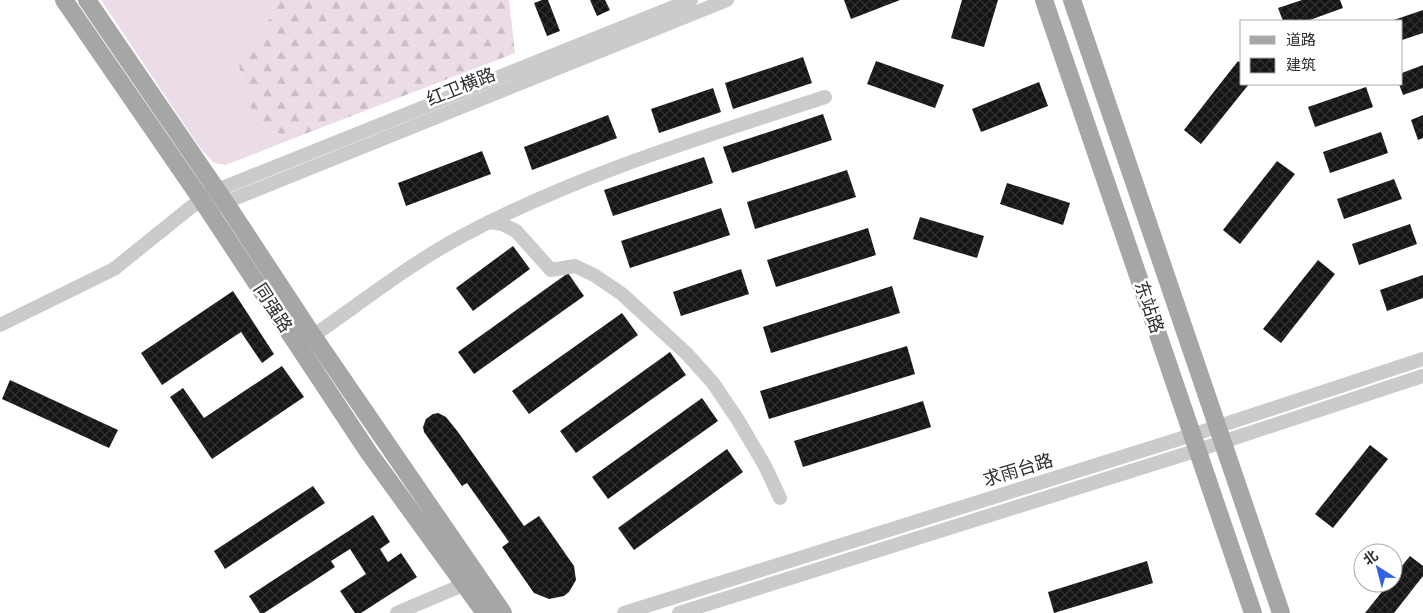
<svg xmlns="http://www.w3.org/2000/svg" width="1423" height="613" viewBox="0 0 1423 613" font-family="'Exo 2','Noto Sans SC',sans-serif">
<style>
.grass{fill:#ebdce7}
.forest{fill:url(#forest-firs)}
.building{fill:url(#building-cross-hatch)}
.lines{fill:none;stroke-linecap:round;stroke-linejoin:round}
.minor{stroke:#cbcbcb;stroke-width:14}
.major{stroke:#a6a6a6;stroke-width:18}
.labels{text-anchor:middle;stroke-width:5;stroke-linejoin:round;paint-order:stroke}
.street-label{font-size:18px;fill:#2e2e2e;stroke:#fff}
</style>
<defs>
<pattern id="forest-firs" width="22" height="20" patternUnits="userSpaceOnUse" patternTransform="scale(1.25)"><rect width="22" height="20" fill="#ebdce7"/><path d="M5 1l3.5 6h-7zM16 11l3.5 6h-7z" fill="#cabdc6"/></pattern>
<pattern id="building-cross-hatch" width="8" height="8" patternUnits="userSpaceOnUse" patternTransform="scale(1.25)"><rect width="8" height="8" fill="#151515"/><path d="M0 0l8 8M0 8l8-8" fill="none" stroke="#2f2f2f"/></pattern>
</defs>
<rect width="100%" height="100%" fill="#fff"/>
<path class="grass" d="M 101,0 L 274,0 L 273,15 L 238,59 L 245,100 L 268,131 L 297,137 L 226,165 L 214,163 L 200,148 Z"/>
<path class="forest" d="M 274,0 L 509,0 L 515,53 L 297,137 L 268,131 L 245,100 L 238,59 L 273,15 Z"/>
<g class="building">
<path d="M 542,0 L 548,0 L 560,31 L 547,36 L 534,3 Z"/>
<path d="M 590,0 L 605,0 L 610,10 L 597,16 Z"/>
<path d="M 844,0 L 900,0 L 851,19 Z"/>
<path d="M 962,0 L 998,0 L 984,47 L 951,38 Z"/>
<path d="M 1302,0 L 1340,0 L 1343,8 L 1307,21 L 1283,21 L 1278,8 Z"/>
<path d="M 1423,10 L 1423,33 L 1402,40 L 1402,21 L 1391,21 Z"/>
<path d="M 803,57 L 812,83 L 733,109 L 725,83 Z"/>
<path d="M 876,61 L 944,85 L 935,108 L 867,84 Z"/>
<path d="M 1238,61 L 1242,64 L 1242,84 L 1249,84 L 1201,144 L 1184,130 Z"/>
<path d="M 1423,65 L 1423,88 L 1403,95 L 1399,84 L 1402,84 L 1402,73 Z"/>
<path d="M 1039,82 L 1048,106 L 981,132 L 972,109 Z"/>
<path d="M 1366,87 L 1373,107 L 1315,127 L 1308,107 Z"/>
<path d="M 713,88 L 721,112 L 659,133 L 651,109 Z"/>
<path d="M 823,114 L 832,140 L 732,173 L 723,147 Z"/>
<path d="M 608,115 L 617,138 L 532,170 L 524,147 Z"/>
<path d="M 1423,115 L 1423,138 L 1418,140 L 1411,120 Z"/>
<path d="M 1381,132 L 1388,153 L 1330,173 L 1323,152 Z"/>
<path d="M 482,151 L 491,174 L 406,206 L 398,183 Z"/>
<path d="M 704,157 L 713,183 L 613,216 L 604,190 Z"/>
<path d="M 1277,161 L 1295,174 L 1240,244 L 1223,230 Z"/>
<path d="M 847,170 L 856,197 L 755,229 L 747,202 Z"/>
<path d="M 1394,179 L 1402,199 L 1344,219 L 1337,199 Z"/>
<path d="M 1007,183 L 1070,203 L 1063,225 L 1000,204 Z"/>
<path d="M 721,208 L 730,235 L 630,268 L 621,241 Z"/>
<path d="M 920,217 L 984,236 L 977,258 L 913,239 Z"/>
<path d="M 1410,224 L 1417,244 L 1359,265 L 1352,244 Z"/>
<path d="M 868,228 L 876,255 L 776,287 L 767,260 Z"/>
<path d="M 513,246 L 530,269 L 473,311 L 456,288 Z"/>
<path d="M 1318,260 L 1335,274 L 1281,343 L 1263,329 Z"/>
<path d="M 741,269 L 749,294 L 681,316 L 673,292 Z"/>
<path d="M 568,273 L 584,296 L 474,374 L 458,352 Z"/>
<path d="M 1423,275 L 1423,298 L 1387,311 L 1380,290 Z"/>
<path d="M 892,286 L 900,313 L 771,353 L 763,327 Z"/>
<path d="M 233,291 L 274,354 L 262,363 L 241,332 L 162,385 L 141,353 Z"/>
<path d="M 622,313 L 638,335 L 529,414 L 512,391 Z"/>
<path d="M 907,346 L 915,374 L 769,419 L 760,391 Z"/>
<path d="M 670,352 L 686,375 L 576,453 L 560,431 Z"/>
<path d="M 282,366 L 304,397 L 212,459 L 170,397 L 183,388 L 204,418 Z"/>
<path d="M 10,380 L 118,430 L 109,448 L 2,399 Z"/>
<path d="M 702,398 L 718,421 L 608,499 L 592,477 Z"/>
<path d="M 923,401 L 931,427 L 803,467 L 794,441 Z"/>
<path d="M 438,413 L 446,417 L 458,432 L 524,526 L 539,516 L 574,566 L 576,580 L 569,592 L 564,596 L 549,599 L 534,593 L 502,547 L 509,542 L 467,483 L 462,486 L 424,432 L 423,427 L 426,419 L 433,414 Z"/>
<path d="M 1370,445 L 1388,459 L 1333,528 L 1315,514 Z"/>
<path d="M 727,449 L 743,472 L 634,550 L 618,528 Z"/>
<path d="M 313,486 L 325,503 L 225,569 L 214,551 Z"/>
<path d="M 373,515 L 390,542 L 380,549 L 388,562 L 401,553 L 417,577 L 361,613 L 355,613 L 340,591 L 366,574 L 350,549 L 331,561 L 335,567 L 264,613 L 260,613 L 249,596 Z"/>
<path d="M 1410,556 L 1423,566 L 1423,576 L 1394,613 L 1365,613 L 1389,583 L 1393,583 L 1393,577 Z"/>
<path d="M 1147,561 L 1153,583 L 1054,613 L 1048,592 Z"/>
</g>
<g class="lines">
<g class="minor">
<path d="M 216,206 L 727,0"/>
<path d="M 489,222 L 502,224 L 516,231 L 551,270 L 575,266 L 594,275 L 622,294 L 687,354 L 713,383 L 738,420 L 765,466 L 780,498"/>
<path d="M 0,325 L 114,269 L 201,199 L 217,190 L 691,0"/>
<path d="M 313,336 C 362,302 411,263 464,235 C 579,174 703,137 825,97"/>
<path d="M 397,613 L 465,584"/>
<path d="M 624,613 L 1192,435 L 1423,359"/>
<path d="M 679,613 L 1198,450 L 1423,376"/>
</g>
<g class="major">
<path d="M 64,0 L 201,199 L 369,453 L 485,613"/>
<path d="M 87,0 L 225,202 L 313,336 L 503,613"/>
<path d="M 1044,0 L 1253,613"/>
<path d="M 1072,0 L 1281,613"/>
</g>
</g>
<g class="labels">
<g class="street-label">
<text transform="translate(461 87) rotate(-22)" y="6">红卫横路</text>
<text transform="translate(1149 307) rotate(71)" y="6">东站路</text>
<text transform="translate(273 308) rotate(57)" y="6">同强路</text>
<text transform="translate(1018 470) rotate(-17)" y="6">求雨台路</text>
</g>
</g>
<rect x="1240" y="20" width="162" height="65" fill="#ffffff" stroke="#ababab"/>
<rect x="1250" y="36" width="25" height="8" fill="#a6a6a6" stroke="#ababab"/>
<text x="1286" y="45" font-size="15" fill="#2e2e2e">道路</text>
<rect x="1250" y="58" width="25" height="15" fill="url(#building-cross-hatch)" stroke="#ababab"/>
<text x="1286" y="70" font-size="15" fill="#2e2e2e">建筑</text>
<g transform="translate(1378 568) rotate(324)"><circle r="24" fill="#ffffff" stroke="#ababab"/>
<path d="M0-4L9 19L0 12L-9 19Z" fill="#3261e3"/>
<text y="-8" font-size="14" font-weight="bold" text-anchor="middle" fill="#2e2e2e">北</text>
</g>
</svg>
